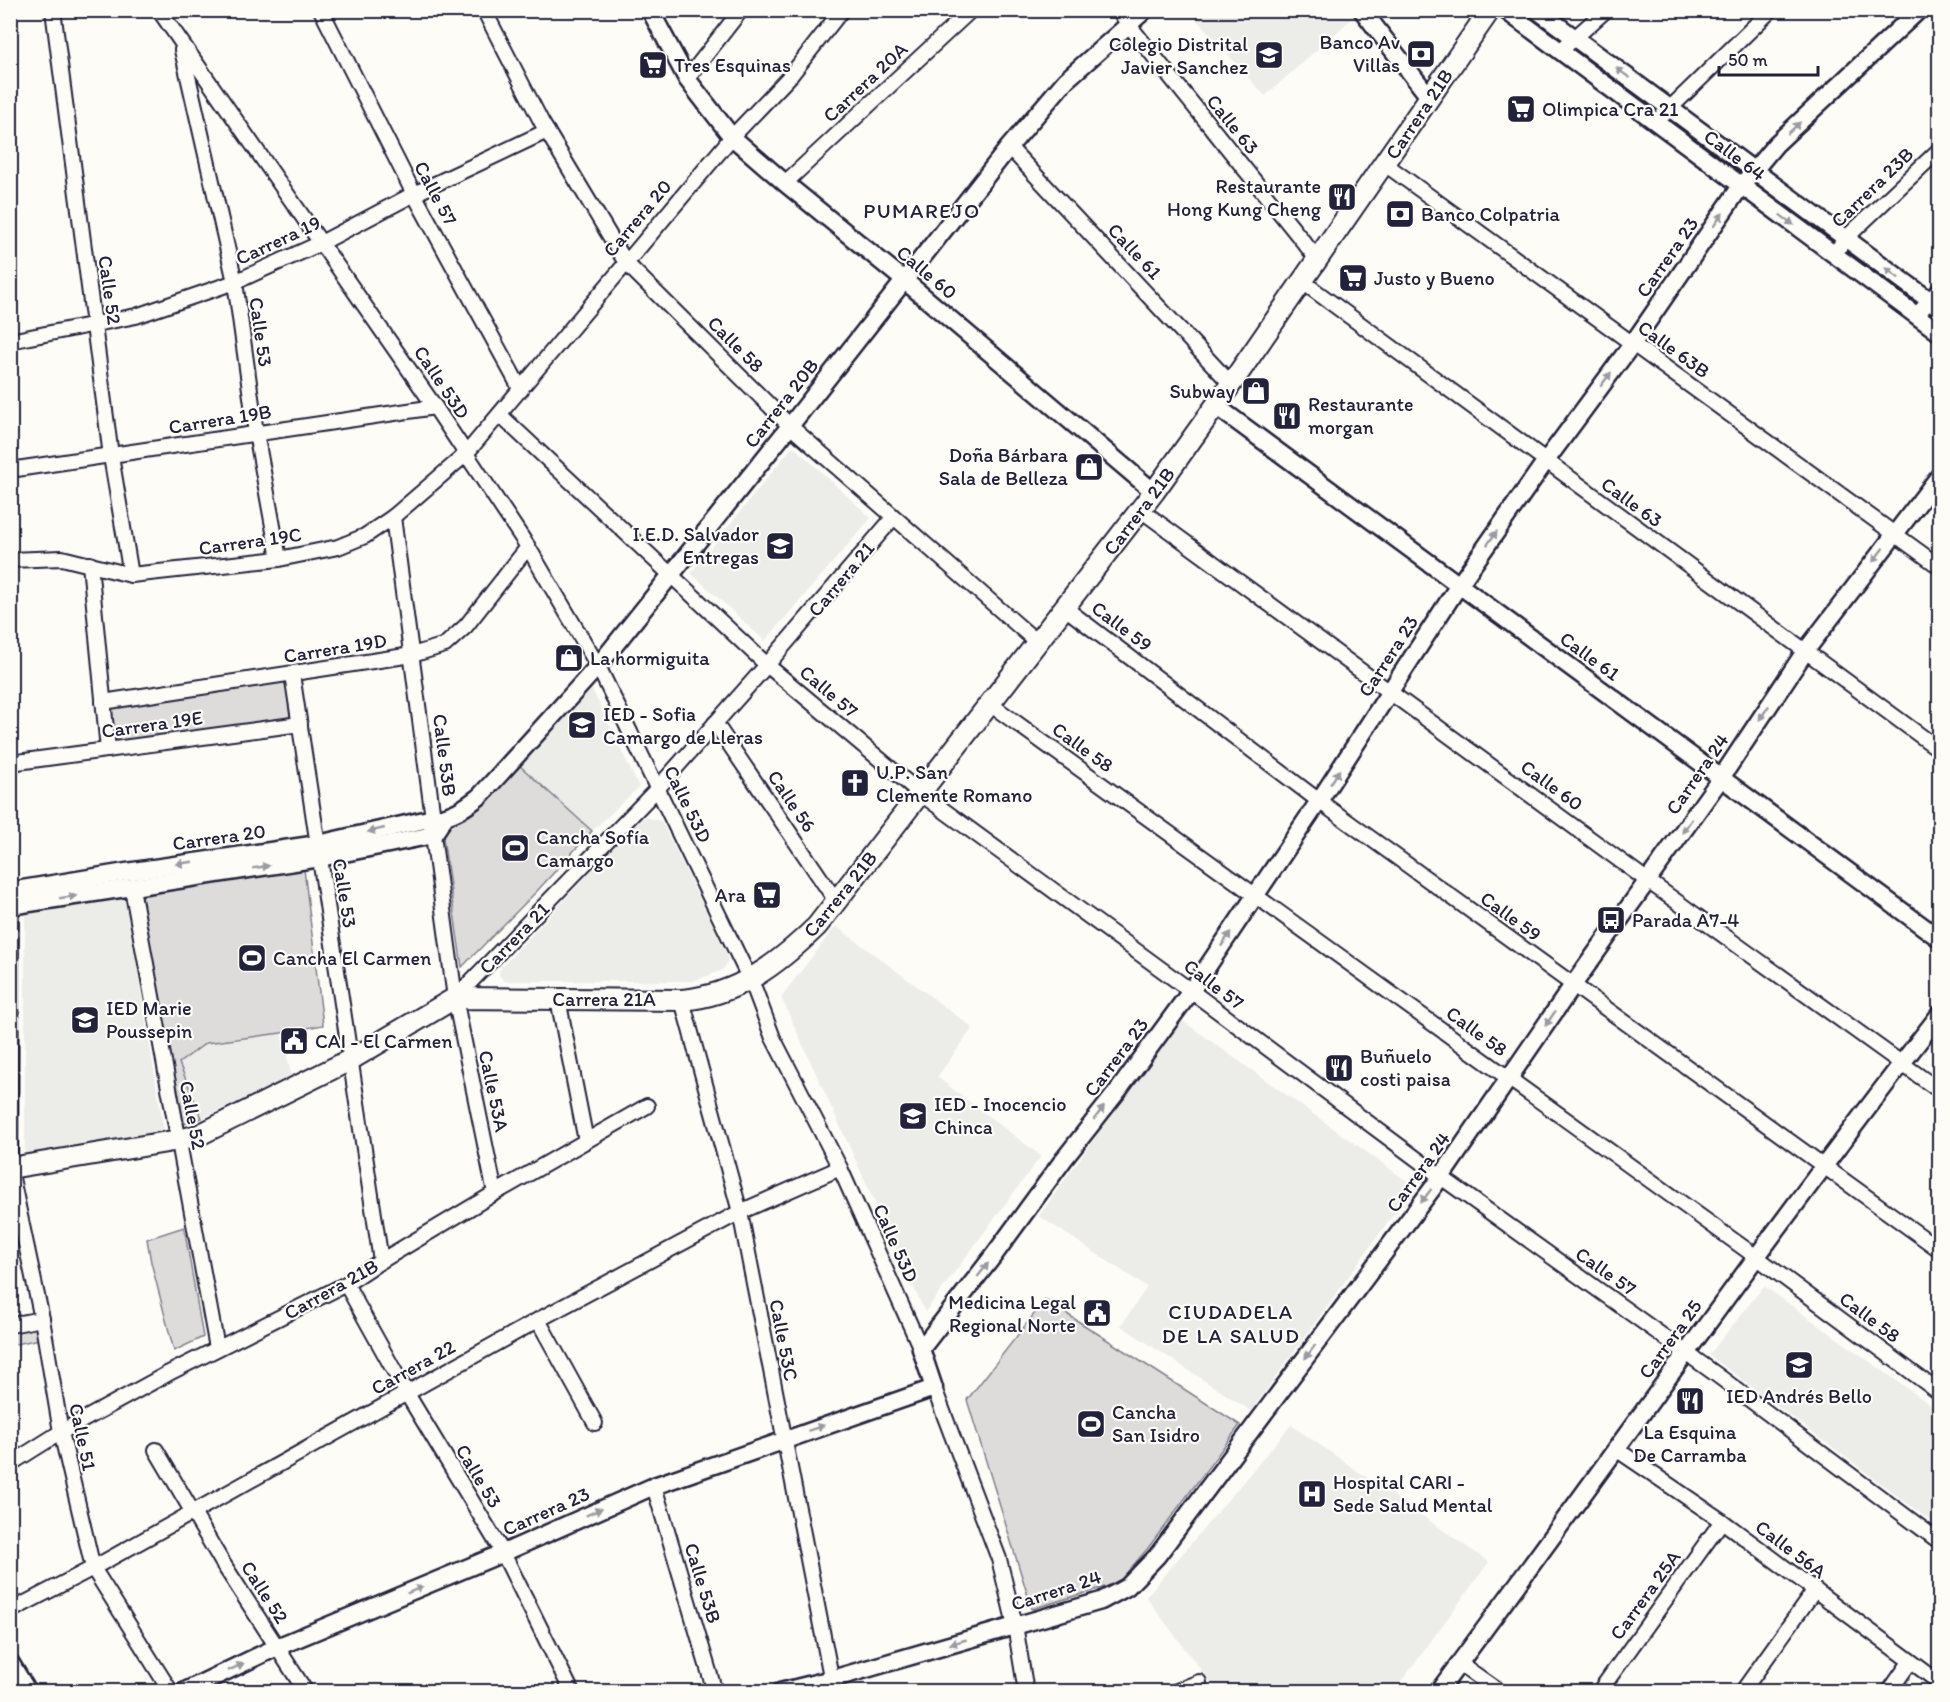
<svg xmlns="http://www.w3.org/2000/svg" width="1950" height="1702" viewBox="0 0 1950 1702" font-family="Itim,sans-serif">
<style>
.built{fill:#ecece9}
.green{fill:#dddcdb;stroke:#807f8b;stroke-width:1.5}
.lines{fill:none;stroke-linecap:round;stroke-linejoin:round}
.minor-casing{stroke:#22223b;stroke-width:18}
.tertiary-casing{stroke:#22223b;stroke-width:21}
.secondary-casing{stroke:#22223b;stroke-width:24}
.minor{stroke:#fdfcf7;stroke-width:14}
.tertiary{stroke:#fdfcf7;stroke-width:16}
.secondary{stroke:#fdfcf7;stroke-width:20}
.oneway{fill:#9a9aa2}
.labels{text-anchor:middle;stroke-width:4.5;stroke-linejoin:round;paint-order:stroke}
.poi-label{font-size:20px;fill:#22223b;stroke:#fdfcf7;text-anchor:start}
.street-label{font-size:20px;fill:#22223b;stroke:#fdfcf7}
.neighbourhood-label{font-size:21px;letter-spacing:1.5px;fill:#22223b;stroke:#fdfcf7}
</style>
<rect width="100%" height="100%" fill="#fdfcf7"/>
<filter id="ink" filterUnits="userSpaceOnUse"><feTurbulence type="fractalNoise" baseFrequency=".0167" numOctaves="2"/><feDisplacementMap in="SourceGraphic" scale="12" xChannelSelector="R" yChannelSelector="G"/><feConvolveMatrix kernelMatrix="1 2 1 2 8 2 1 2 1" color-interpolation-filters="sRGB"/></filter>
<g filter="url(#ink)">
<g class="built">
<path d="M 1352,10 L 1356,15 L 1265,96 L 1189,11 Z"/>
<path d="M 793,446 L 871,518 L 765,641 L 691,573 Z"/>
<path d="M 590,685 L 639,787 L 592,831 L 519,765 Z"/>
<path d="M 645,817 L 661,821 L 725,950 L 728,960 L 726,965 L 721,971 L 693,981 L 504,981 L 499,975 L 500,969 L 633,826 Z"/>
<path d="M 125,897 L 164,1131 L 25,1154 L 25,910 Z"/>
<path d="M 836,926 L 973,1028 L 937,1077 L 1041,1156 L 925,1312 L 781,997 Z"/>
<path d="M 1180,1019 L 1414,1186 L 1251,1411 L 1121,1326 L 1147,1287 L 1039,1216 Z"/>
<path d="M 281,1033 L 292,1077 L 202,1118 L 179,1063 L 206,1043 Z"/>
<path d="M 1764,1286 L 1939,1411 L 1939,1527 L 1709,1355 Z"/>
<path d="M 1291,1425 L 1489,1562 L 1394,1691 L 1217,1691 L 1146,1597 Z"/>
</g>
<g class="green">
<path d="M 287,680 L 290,717 L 115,743 L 109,707 Z"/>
<path d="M 519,765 L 592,831 L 537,891 L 462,967 L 441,824 Z"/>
<path d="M 303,861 L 323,1025 L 281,1033 L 206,1043 L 179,1063 L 202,1118 L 184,1124 L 141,895 Z"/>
<path d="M 184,1227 L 203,1337 L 174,1351 L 151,1262 L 147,1239 Z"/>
<path d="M 1045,1300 L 1240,1425 L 1148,1548 L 1118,1583 L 1032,1609 L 967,1400 Z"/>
<path d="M 38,1325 L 40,1339 L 11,1345 L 11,1330 Z"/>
</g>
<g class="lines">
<g class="minor-casing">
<g id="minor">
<path d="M 53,10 L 111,456 L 131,575"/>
<path d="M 159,10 L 435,407 L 528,547 L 598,666 L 755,990 L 773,1038 L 840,1168 L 921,1349"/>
<path d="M 321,10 L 414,194 L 521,390"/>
<path d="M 484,10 L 542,123 L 626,263 L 790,426 L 1038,643"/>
<path d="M 1119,10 L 1128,24 L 1318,260"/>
<path d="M 182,50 L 235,282 L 256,433 L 279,559"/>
<path d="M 1560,51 L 1606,10"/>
<path d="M 687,79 L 741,10"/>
<path d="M 1656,122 L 1771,10"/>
<path d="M 1009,147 L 1231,384"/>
<path d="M 1385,164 L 1940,567"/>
<path d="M 785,183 L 971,10"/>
<path d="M 1834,254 L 1846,238 L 1940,149"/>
<path d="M 1303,282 L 1940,750"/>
<path d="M 1916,316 L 1940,289"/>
<path d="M 10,341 L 136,316 L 235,282 L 321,243 L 414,194 L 547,131"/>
<path d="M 500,415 L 767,665 L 920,793 L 1191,991 L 1441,1177 L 1717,1375 L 1940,1542"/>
<path d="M 10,470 L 435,407"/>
<path d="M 1141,510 L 1648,881 L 1940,1091"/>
<path d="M 393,517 L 433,818 L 433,835 L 455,998 L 495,1193"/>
<path d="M 10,560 L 62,558 L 131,575 L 279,559 L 338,547 L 365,536 L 393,517 L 465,455 L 732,137 L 791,75 L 842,10"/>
<path d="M 90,564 L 108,750"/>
<path d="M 1065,608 L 1319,801 L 1940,1250"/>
<path d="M 292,674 L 381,1261"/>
<path d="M 103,702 L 412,655 L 445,645 L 466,626 L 528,547"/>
<path d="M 990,704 L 1755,1256 L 1940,1393"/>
<path d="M 715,723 L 836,901"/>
<path d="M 10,763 L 300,724"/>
<path d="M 132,888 L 217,1348"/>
<path d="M 455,998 L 657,789 L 767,665 L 893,518"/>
<path d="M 558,999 L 586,1141"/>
<path d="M 682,1000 L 740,1212 L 834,1692"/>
<path d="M 10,1164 L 11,897"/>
<path d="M 10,1169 L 42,1319 L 61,1432 L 93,1568 L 171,1692"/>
<path d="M 346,1284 L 406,1392 L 503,1553 L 572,1692"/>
<path d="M 538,1320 L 595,1423"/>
<path d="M 10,1325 L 42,1319"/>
<path d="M 934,1388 L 999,1559 L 1015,1625 L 1026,1692"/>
<path d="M 1616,1449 L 1722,1521 L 1940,1683"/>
<path d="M 156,1450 L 222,1562 L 306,1692"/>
<path d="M 10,1464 L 61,1432 L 169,1373 L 346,1284 L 381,1261 L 495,1193 L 647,1106"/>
<path d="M 654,1486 L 715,1692"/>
<path d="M 10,1611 L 93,1568 L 538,1320 L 740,1212 L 840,1168"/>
<path d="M 1459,1663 L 1500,1692"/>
<path d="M 1174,1692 L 1199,1682"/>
<path d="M 1599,1692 L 1722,1521"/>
<path d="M 1742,1692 L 1814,1591"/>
<path d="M 1889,1692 L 1910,1662"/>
</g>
</g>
<g class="tertiary-casing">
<g id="tertiary">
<path d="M 650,10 L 687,79 L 732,137 L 785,183 L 904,280 L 1154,492"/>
<path d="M 1362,10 L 1430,98"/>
<path d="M 1505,10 L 1940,333"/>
<path d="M 1537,10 L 1940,308"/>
<path d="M 1216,406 L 1940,939"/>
<path d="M 10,891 L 126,872 L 318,844 L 433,818 C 452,817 466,807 480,796 L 598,666 L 790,426 L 1009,147 L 1066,80 L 1145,10"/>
<path d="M 10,906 L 320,858 L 433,835 L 445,817"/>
<path d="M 10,1662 L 28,1692"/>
<path d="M 183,1692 L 277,1647 L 503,1553 L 654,1486 L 934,1388 L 921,1349 L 994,1255 L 1064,1159 L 1120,1088 L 1191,991 L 1319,801 L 1459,585 L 1545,462 L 1633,343 L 1741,186 L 1776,144 L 1919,10"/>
<path d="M 780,1692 L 832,1679 L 1101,1601 L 1127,1587 L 1157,1556 L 1441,1177 L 1573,985 L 1721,778 L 1804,653 L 1940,475"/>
<path d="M 1438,1692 C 1606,1466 1767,1236 1940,1014"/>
</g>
</g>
<g class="secondary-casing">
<path id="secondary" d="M 10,1168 L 179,1140 L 199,1135 L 350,1060 L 455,998 L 682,1000 C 738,995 778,964 817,926 L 1154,492 L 1231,384 L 1490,10"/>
</g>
<use href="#minor" class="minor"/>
<use href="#tertiary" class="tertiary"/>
<use href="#secondary" class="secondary"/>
</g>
<defs><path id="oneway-solid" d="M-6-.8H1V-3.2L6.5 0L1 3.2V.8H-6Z" transform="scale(1.5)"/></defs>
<g class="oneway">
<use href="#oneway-solid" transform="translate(1623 73) rotate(-144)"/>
<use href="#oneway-solid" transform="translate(1794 128) rotate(-43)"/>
<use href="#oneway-solid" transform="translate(1718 220) rotate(-55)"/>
<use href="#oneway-solid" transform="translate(1787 220) rotate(37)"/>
<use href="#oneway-solid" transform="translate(1892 273) rotate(-143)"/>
<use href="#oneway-solid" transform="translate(1606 379) rotate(-53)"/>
<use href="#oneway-solid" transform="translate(1492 538) rotate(-55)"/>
<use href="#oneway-solid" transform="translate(1878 555) rotate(127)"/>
<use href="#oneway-solid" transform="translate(1764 713) rotate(124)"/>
<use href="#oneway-solid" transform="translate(1335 777) rotate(-57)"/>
<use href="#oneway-solid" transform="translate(1687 826) rotate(125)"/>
<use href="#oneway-solid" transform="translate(376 830) rotate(167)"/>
<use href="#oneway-solid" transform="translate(184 863) rotate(172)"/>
<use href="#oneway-solid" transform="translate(261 867) rotate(-9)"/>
<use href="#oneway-solid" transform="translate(68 897) rotate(-8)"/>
<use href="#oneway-solid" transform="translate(1226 939) rotate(-56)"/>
<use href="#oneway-solid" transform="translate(1550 1019) rotate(124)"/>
<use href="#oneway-solid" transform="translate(1099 1113) rotate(-52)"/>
<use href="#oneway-solid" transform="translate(1426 1196) rotate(127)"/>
<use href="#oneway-solid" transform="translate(983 1270) rotate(-52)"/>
<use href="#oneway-solid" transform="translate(1310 1352) rotate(127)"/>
<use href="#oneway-solid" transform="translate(816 1428) rotate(-19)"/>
<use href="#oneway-solid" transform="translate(594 1512) rotate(-24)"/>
<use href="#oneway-solid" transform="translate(415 1590) rotate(-23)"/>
<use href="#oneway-solid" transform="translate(958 1642) rotate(164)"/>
<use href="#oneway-solid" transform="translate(236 1667) rotate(-25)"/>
</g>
</g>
<defs>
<g id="bank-square" transform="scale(1.5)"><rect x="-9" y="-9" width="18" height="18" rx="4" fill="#22223b" stroke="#fdfcf7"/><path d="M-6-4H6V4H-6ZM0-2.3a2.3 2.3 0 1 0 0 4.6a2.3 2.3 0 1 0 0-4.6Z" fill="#fff"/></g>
<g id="school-square" transform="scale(1.5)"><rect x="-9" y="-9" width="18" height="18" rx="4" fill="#22223b" stroke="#fdfcf7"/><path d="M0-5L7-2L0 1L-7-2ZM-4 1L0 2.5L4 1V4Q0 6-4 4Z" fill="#fff"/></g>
<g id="supermarket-square" transform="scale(1.5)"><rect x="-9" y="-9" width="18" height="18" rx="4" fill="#22223b" stroke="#fdfcf7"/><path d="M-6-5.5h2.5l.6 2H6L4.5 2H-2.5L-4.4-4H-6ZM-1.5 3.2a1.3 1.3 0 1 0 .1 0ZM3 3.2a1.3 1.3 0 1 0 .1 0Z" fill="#fff"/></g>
<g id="restaurant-square" transform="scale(1.5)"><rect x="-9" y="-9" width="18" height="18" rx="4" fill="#22223b" stroke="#fdfcf7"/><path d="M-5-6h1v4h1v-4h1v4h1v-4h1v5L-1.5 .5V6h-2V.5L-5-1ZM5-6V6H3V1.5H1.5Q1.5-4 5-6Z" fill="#fff"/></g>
<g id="shop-square" transform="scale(1.5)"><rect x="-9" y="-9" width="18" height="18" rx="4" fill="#22223b" stroke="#fdfcf7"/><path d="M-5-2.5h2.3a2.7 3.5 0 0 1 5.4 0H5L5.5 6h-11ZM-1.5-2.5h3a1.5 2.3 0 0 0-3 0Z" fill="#fff"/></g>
<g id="church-square" transform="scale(1.5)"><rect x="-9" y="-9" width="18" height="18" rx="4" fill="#22223b" stroke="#fdfcf7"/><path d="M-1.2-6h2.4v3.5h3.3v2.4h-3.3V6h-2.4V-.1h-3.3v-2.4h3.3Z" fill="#fff"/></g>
<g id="stadium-square" transform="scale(1.5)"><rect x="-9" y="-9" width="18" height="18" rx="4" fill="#22223b" stroke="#fdfcf7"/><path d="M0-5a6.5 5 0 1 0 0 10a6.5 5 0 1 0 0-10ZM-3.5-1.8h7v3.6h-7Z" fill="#fff"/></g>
<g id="bus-square" transform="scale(1.5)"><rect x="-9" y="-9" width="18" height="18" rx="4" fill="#22223b" stroke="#fdfcf7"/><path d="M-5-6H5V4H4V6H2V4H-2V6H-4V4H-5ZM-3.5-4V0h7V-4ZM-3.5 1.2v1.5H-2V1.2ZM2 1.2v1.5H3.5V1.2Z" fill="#fff"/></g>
<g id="civic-square" transform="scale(1.5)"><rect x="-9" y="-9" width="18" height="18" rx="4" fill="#22223b" stroke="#fdfcf7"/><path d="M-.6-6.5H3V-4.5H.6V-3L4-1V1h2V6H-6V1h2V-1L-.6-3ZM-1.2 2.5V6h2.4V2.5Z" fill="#fff"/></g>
<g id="hospital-square" transform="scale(1.5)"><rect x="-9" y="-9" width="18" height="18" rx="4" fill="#22223b" stroke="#fdfcf7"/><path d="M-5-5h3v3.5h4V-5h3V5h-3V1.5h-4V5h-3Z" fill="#fff"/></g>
</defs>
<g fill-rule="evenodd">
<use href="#bank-square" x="1421" y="54"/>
<use href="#school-square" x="1269" y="55"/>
<use href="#supermarket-square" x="653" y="65"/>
<use href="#supermarket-square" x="1521" y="109"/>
<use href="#restaurant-square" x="1342" y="197"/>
<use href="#bank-square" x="1400" y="214"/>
<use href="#supermarket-square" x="1353" y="278"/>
<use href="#shop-square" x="1256" y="391"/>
<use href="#restaurant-square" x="1287" y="416"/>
<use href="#shop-square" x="1089" y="467"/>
<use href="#school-square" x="780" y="546"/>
<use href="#shop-square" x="569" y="658"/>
<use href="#school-square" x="582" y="725"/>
<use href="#church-square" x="855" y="783"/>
<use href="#stadium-square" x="515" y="848"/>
<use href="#supermarket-square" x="767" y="895"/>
<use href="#bus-square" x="1611" y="920"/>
<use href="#stadium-square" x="252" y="958"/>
<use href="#school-square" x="85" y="1020"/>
<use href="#civic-square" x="294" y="1041"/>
<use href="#restaurant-square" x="1339" y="1068"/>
<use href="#school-square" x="913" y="1116"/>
<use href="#civic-square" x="1097" y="1313"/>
<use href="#school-square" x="1799" y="1365"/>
<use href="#restaurant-square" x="1690" y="1401"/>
<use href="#stadium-square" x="1091" y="1424"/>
<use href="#hospital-square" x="1312" y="1494"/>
</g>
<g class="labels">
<g class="poi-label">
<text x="1400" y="49" text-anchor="end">Banco Av<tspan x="1400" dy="23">Villas</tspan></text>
<text x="1248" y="51" text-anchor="end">Colegio Distrital<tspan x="1248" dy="23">Javier Sanchez</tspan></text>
<text x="674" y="72">Tres Esquinas</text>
<text x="1542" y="116">Olimpica Cra 21</text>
<text x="1321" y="193" text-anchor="end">Restaurante<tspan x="1321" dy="23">Hong Kung Cheng</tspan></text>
<text x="1421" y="221">Banco Colpatria</text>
<text x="1374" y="285">Justo y Bueno</text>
<text x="1235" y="398" text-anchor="end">Subway</text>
<text x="1308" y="411">Restaurante<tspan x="1308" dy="23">morgan</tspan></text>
<text x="1068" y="462" text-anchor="end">Doña Bárbara<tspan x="1068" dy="23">Sala de Belleza</tspan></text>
<text x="759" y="541" text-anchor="end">I.E.D. Salvador<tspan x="759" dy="23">Entregas</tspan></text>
<text x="590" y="665">La hormiguita</text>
<text x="603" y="721">IED - Sofia<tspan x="603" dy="23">Camargo de Lleras</tspan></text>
<text x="876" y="779">U.P. San<tspan x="876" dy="23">Clemente Romano</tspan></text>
<text x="536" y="844">Cancha Sofía<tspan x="536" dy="23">Camargo</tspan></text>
<text x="746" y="902" text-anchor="end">Ara</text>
<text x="1632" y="927">Parada A7-4</text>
<text x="273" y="965">Cancha El Carmen</text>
<text x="106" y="1015">IED Marie<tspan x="106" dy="23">Poussepin</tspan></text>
<text x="315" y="1048">CAI - El Carmen</text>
<text x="1360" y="1063">Buñuelo<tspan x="1360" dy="23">costi paisa</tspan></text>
<text x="934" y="1111">IED - Inocencio<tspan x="934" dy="23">Chinca</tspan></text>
<text x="1076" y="1309" text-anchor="end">Medicina Legal<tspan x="1076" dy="23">Regional Norte</tspan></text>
<text x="1799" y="1403" text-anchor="middle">IED Andrés Bello</text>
<text x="1112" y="1419">Cancha<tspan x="1112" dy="23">San Isidro</tspan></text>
<text x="1690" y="1439" text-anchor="middle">La Esquina<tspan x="1690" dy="23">De Carramba</tspan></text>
<text x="1333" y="1489">Hospital CARI -<tspan x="1333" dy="23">Sede Salud Mental</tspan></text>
</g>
<g class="street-label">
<text transform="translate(865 82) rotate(-43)" y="7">Carrera 20A</text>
<text transform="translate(1419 114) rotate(-56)" y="7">Carrera 21B</text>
<text transform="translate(1233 124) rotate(51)" y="7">Calle 63</text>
<text transform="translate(1735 155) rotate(37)" y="7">Calle 64</text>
<text transform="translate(1872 187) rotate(-44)" y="7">Carrera 23B</text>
<text transform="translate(436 193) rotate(62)" y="7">Calle 57</text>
<text transform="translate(637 218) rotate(-50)" y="7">Carrera 20</text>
<text transform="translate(278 240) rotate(-25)" y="7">Carrera 19</text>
<text transform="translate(1135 251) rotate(47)" y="7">Calle 61</text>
<text transform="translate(1667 257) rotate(-55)" y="7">Carrera 23</text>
<text transform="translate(927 272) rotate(40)" y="7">Calle 60</text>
<text transform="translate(110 290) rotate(82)" y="7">Calle 52</text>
<text transform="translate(261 332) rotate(82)" y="7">Calle 53</text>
<text transform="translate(736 344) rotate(45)" y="7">Calle 58</text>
<text transform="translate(1674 349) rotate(36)" y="7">Calle 63B</text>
<text transform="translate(442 382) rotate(56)" y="7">Calle 53D</text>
<text transform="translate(781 403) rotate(-52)" y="7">Carrera 20B</text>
<text transform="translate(220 419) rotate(-9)" y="7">Carrera 19B</text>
<text transform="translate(1632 502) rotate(36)" y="7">Calle 63</text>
<text transform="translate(1139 511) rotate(-53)" y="7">Carrera 21B</text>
<text transform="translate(250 541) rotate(-8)" y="7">Carrera 19C</text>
<text transform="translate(841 579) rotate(-50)" y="7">Carrera 21</text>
<text transform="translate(1122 626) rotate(37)" y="7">Calle 59</text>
<text transform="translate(335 648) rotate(-9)" y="7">Carrera 19D</text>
<text transform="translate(1388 656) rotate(-57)" y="7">Carrera 23</text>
<text transform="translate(1590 656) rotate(36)" y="7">Calle 61</text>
<text transform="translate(829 691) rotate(40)" y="7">Calle 57</text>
<text transform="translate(152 724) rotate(-8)" y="7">Carrera 19E</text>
<text transform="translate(1083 747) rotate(36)" y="7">Calle 58</text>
<text transform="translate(445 755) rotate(83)" y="7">Calle 53B</text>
<text transform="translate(1697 774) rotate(-55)" y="7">Carrera 24</text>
<text transform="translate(1552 785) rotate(36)" y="7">Calle 60</text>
<text transform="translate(792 801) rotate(56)" y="7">Calle 56</text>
<text transform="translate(688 804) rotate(64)" y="7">Calle 53D</text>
<text transform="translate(219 837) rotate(-8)" y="7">Carrera 20</text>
<text transform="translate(345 893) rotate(81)" y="7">Calle 53</text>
<text transform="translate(840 894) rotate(-51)" y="7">Carrera 21B</text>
<text transform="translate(1511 916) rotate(36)" y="7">Calle 59</text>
<text transform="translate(514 938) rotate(-46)" y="7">Carrera 21</text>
<text transform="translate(1214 984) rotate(37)" y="7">Calle 57</text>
<text x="604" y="1006">Carrera 21A</text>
<text transform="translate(1477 1031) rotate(36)" y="7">Calle 58</text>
<text transform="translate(1116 1057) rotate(-53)" y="7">Carrera 23</text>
<text transform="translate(494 1091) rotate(78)" y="7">Calle 53A</text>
<text transform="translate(193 1115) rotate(79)" y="7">Calle 52</text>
<text transform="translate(1418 1172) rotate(-54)" y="7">Carrera 24</text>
<text transform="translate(896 1243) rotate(66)" y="7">Calle 53D</text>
<text transform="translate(1606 1271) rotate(35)" y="7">Calle 57</text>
<text transform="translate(331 1289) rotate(-29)" y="7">Carrera 21B</text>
<text transform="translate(1870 1317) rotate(37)" y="7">Calle 58</text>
<text transform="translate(1670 1339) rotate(-54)" y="7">Carrera 25</text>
<text transform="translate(784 1340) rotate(79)" y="7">Calle 53C</text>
<text transform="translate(413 1367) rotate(-29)" y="7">Carrera 22</text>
<text transform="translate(83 1437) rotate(78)" y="7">Calle 51</text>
<text transform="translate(479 1476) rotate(59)" y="7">Calle 53</text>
<text transform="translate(546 1511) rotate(-24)" y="7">Carrera 23</text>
<text transform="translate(1791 1549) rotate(37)" y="7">Calle 56A</text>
<text transform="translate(703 1583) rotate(73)" y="7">Calle 53B</text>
<text transform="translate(1056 1590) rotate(-18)" y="7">Carrera 24</text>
<text transform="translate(265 1592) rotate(57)" y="7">Calle 52</text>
<text transform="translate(1645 1595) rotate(-54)" y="7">Carrera 25A</text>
</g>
<g class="neighbourhood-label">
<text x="922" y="218">PUMAREJO</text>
<text x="1231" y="1319">CIUDADELA<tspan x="1231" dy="24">DE LA SALUD</tspan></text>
</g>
</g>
<rect width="1950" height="1702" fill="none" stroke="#fdfcf7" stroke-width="36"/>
<rect x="18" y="18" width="1914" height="1666" fill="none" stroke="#22223b" stroke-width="2" filter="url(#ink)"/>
<path d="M1719 66v9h99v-9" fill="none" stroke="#22223b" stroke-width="3"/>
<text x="1728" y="66" font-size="18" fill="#22223b" stroke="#fdfcf7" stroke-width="4.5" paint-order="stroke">50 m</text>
</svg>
